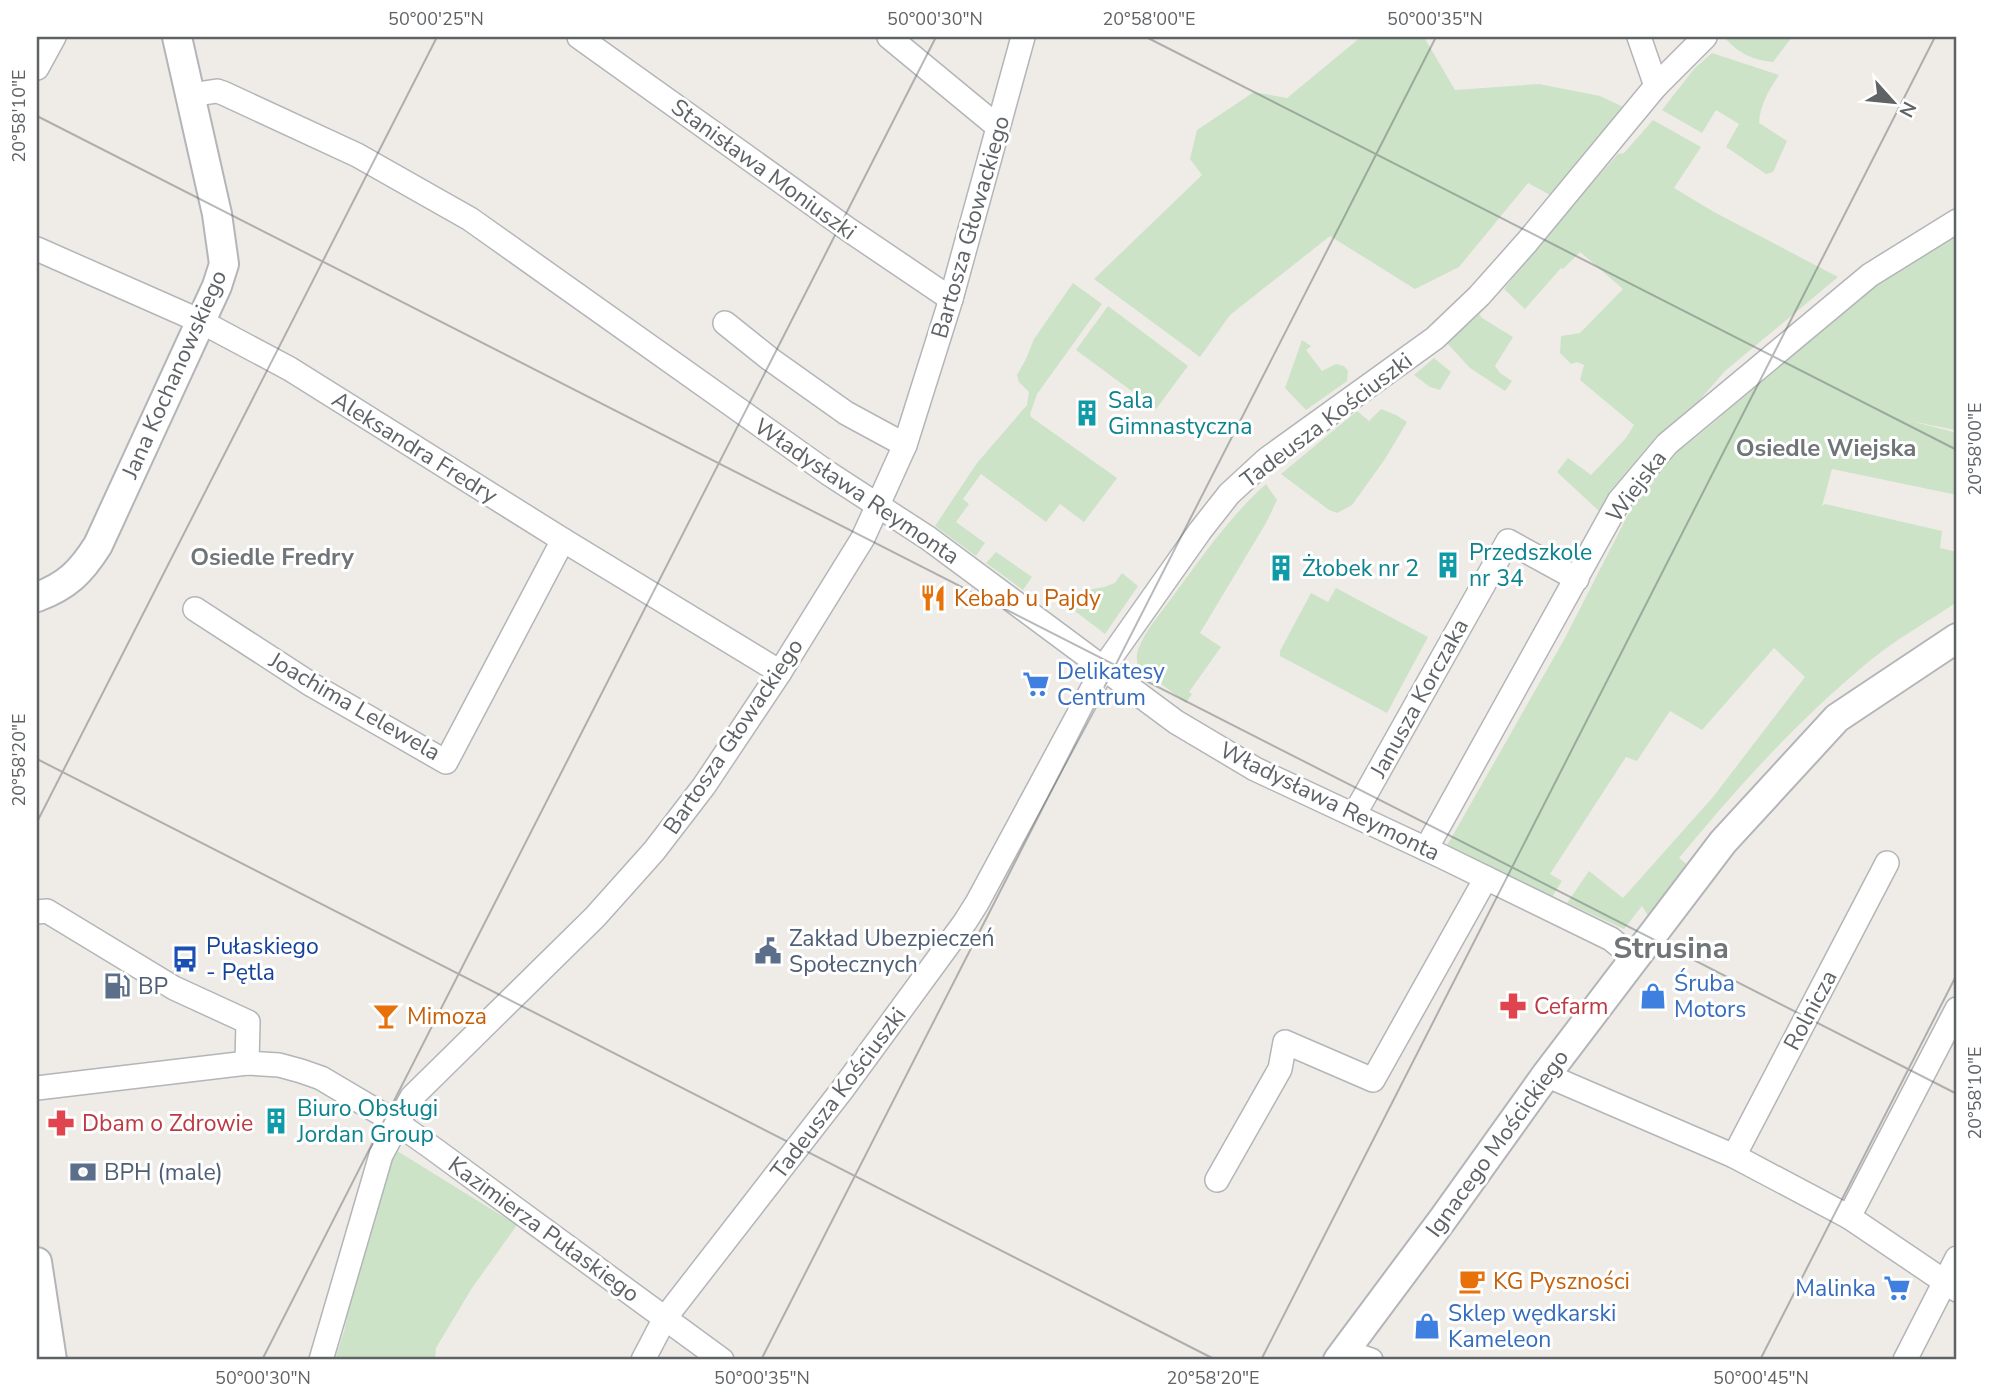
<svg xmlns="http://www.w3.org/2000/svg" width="1994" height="1397" viewBox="0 0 1994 1397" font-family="'Nunito Sans',sans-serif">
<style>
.green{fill:#cce3c8}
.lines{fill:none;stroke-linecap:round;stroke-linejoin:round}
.minor-casing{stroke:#b3b5b8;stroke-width:26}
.tertiary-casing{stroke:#b3b5b8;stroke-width:32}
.minor{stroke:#fff;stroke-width:23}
.tertiary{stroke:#fff;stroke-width:28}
.ticks{fill:none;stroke:#5f6366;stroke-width:2;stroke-opacity:0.45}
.labels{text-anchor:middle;stroke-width:6;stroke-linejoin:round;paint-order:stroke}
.street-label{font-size:23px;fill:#5f6366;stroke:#fff}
.culture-label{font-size:23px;fill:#0d838f;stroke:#fff;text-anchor:start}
.food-label{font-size:23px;fill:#c56008;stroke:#fff;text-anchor:start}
.shop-label{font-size:23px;fill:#366cbe;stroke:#fff;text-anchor:start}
.service-label{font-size:23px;fill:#4e5e75;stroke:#fff;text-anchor:start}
.transit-label{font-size:23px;fill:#164399;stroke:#fff;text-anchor:start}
.health-label{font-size:23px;fill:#be3a42;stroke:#fff;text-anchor:start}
.neighbourhood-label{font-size:24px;font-weight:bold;fill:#707578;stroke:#fff}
.district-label{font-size:30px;font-weight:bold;fill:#707578;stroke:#fff}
.neatline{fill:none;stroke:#5f6366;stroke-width:2.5}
.ticks-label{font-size:18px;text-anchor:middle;fill:#5f6366}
</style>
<rect width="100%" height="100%" fill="#efece8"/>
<g class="green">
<path d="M 1361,37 L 1424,37 L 1455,90 L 1539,84 L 1600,96 L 1634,112 L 1561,201 L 1528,183 L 1459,267 L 1415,289 L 1330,236 L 1230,315 L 1200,357 L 1094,279 L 1202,175 L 1190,159 L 1197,130 L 1254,92 L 1287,98 Z"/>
<path d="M 1727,37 L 1792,37 L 1773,62 C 1753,60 1739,54 1725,38 Z"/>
<path d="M 1712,53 L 1779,75 C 1769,90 1760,105 1759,123 L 1787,141 L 1773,172 L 1766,174 L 1726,147 L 1739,124 L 1716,110 L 1702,133 L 1662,110 L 1694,69 Z"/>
<path d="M 1653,120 L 1701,147 L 1674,188 L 1714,212 L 1838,277 L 1725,371 L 1691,410 L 1654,441 L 1599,511 L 1557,472 L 1568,458 L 1591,475 L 1626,438 L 1634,425 L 1580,380 L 1584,365 L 1577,362 L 1571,364 L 1560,353 L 1561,336 L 1580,333 L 1623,289 L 1580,252 L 1563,269 L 1561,268 L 1525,309 L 1504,289 L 1552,228 L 1618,154 L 1624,153 Z"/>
<path d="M 1957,234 L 1957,419 L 1955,430 L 1911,421 L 1957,433 L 1957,495 L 1832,469 L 1822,506 L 1825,504 L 1942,531 L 1940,548 L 1957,552 L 1957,602 C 1932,619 1905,634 1881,652 C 1806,711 1740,784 1679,858 L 1690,867 L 1650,919 L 1642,906 L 1624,929 L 1567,903 L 1589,871 L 1623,898 L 1713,797 L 1805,677 L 1774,648 L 1702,730 L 1670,711 L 1637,761 L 1626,757 L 1550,874 L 1562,881 L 1549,902 L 1441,856 L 1565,638 L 1640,491 L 1674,455 L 1712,424 L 1868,287 Z"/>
<path d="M 1073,283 L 1102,304 L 1037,394 L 1030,414 L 1031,417 L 1117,478 L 1084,522 L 1060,504 L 1046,522 L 981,474 L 963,499 L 969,504 L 956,522 L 985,543 L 976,556 L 935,526 L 977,463 L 1027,405 L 1029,392 L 1019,382 L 1017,375 L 1026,359 L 1034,339 Z"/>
<path d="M 1108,306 L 1188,366 L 1156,409 L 1076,350 Z"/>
<path d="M 1479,314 L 1482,318 L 1513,337 L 1495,366 L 1500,373 L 1512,381 L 1505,391 L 1470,368 L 1447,343 Z"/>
<path d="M 1302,340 L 1311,346 L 1306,350 L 1322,371 L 1336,364 L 1344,366 L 1348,371 L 1347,381 L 1306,410 L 1285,388 Z"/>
<path d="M 1434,358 L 1451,372 L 1440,390 L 1430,387 L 1414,375 Z"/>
<path d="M 1381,409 L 1396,415 L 1407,422 L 1385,459 L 1352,505 L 1337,513 L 1329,510 L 1281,474 L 1357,411 L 1369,421 Z"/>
<path d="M 1266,484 L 1277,500 L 1266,523 L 1200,633 L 1221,647 L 1189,692 L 1192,694 L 1186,703 L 1138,666 C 1137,660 1136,656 1138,650 C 1145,630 1161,613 1173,596 C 1202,557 1229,517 1266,484 Z"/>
<path d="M 996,552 L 1032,577 L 1023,590 L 986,563 Z"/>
<path d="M 1122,573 L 1138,586 L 1105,634 L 1071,608 L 1082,602 L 1087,590 L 1104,587 L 1115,583 Z"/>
<path d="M 1336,588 L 1428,637 L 1387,713 L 1280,656 L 1280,651 L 1311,593 L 1328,602 Z"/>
<path d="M 386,1144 L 517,1225 L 472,1288 L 436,1348 L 435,1360 L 335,1360 L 344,1331 Z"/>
</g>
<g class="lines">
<g class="minor-casing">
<g id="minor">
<path d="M 579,37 L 849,230 L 951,299"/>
<path d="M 889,37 L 998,127"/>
<path d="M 1639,37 L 1656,86"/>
<path d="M 37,68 L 54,37"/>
<path d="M 191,95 L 217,91 L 223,93 L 357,155 L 470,219 L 828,473 L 928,538 L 1176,722 L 1255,769 L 1441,856 L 1611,939 L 1634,958"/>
<path d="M 37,249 L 200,321 L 290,369 L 563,540 L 780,672"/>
<path d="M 725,323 L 770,359 L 846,413 L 905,445"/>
<path d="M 195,609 L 312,685 L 446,762 L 563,540"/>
<path d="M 1354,815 L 1508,541 L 1577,579"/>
<path d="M 1426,849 L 1619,501 L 1667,444 L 1870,275 L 1957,221"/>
<path d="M 37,912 L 47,911 L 174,988 L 248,1022 L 247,1063"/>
<path d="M 1546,1075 L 1734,1156 L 1849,1217 L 1957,1290"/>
<path d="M 37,1088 L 247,1063 L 279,1065 L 301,1071 L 321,1078 L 397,1123 L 431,1147 L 722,1360"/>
<path d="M 1734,1156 L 1887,863"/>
<path d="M 1217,1180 L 1280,1069 L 1285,1042 L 1373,1080 L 1486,878"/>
<path d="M 1849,1217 L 1957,1009"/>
<path d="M 1345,1351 L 1371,1360"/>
<path d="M 321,1360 L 381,1155 L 412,1097 L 595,917 L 654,851 L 704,786 L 780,672 L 863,538 L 905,445 L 951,299 L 1023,37"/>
<path d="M 643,1360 L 665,1318 L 842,1090 L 965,922 L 977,903 L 1104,667 L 1200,531 L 1229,494 L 1267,459 L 1435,338 L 1479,296 L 1527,242 L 1656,86 L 1705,37"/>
<path d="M 1905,1360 L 1957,1258"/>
</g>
</g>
<g class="tertiary-casing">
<g id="tertiary">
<path d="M 37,597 C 67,586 81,572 98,545 L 217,286 L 224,264 L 217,214 L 177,37"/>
<path d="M 37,1262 L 52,1360"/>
<path d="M 1338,1360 L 1443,1219 L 1546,1075 L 1723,842 L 1837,718 L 1957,638"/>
</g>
</g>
<use href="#minor" class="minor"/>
<use href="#tertiary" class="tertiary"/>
</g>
<path class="ticks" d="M 1146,37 L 1957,450M 37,116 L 1957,1094M 37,759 L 1216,1360M 37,822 L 437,37M 262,1360 L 936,37M 761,1360 L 1436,37M 1261,1360 L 1935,37M 1760,1360 L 1957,974"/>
<defs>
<g id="building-bare" transform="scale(2.1)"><path d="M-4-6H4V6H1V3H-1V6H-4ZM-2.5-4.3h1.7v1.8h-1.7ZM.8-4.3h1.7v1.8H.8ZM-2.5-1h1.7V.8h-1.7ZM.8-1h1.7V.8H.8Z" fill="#0f9aa8" stroke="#fff" stroke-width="2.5" paint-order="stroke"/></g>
<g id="restaurant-bare" transform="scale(2.1)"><path d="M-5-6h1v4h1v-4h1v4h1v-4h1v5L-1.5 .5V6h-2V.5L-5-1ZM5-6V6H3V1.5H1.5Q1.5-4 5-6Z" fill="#e8710a" stroke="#fff" stroke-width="2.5" paint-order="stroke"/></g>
<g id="supermarket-bare" transform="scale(2.1)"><path d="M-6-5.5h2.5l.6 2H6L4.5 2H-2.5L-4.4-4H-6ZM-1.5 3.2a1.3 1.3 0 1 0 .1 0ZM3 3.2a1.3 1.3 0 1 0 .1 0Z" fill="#3f7fe0" stroke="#fff" stroke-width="2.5" paint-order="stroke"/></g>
<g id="civic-bare" transform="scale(2.1)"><path d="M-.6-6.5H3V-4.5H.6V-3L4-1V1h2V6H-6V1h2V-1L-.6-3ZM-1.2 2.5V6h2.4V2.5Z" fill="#5c6f8a" stroke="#fff" stroke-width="2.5" paint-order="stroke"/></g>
<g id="bus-bare" transform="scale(2.1)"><path d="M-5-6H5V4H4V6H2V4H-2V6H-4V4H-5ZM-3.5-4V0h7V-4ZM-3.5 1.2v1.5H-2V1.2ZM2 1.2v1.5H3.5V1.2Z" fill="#1a4fb4" stroke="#fff" stroke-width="2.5" paint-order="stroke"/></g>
<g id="fuel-bare" transform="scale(2.1)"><path d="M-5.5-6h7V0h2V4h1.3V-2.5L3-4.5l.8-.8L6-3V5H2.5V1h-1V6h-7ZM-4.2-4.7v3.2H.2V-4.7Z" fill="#5c6f8a" stroke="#fff" stroke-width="2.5" paint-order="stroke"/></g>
<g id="shop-bare" transform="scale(2.1)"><path d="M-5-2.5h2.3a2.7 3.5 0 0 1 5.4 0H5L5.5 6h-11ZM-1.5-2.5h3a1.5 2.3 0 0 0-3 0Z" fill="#3f7fe0" stroke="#fff" stroke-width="2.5" paint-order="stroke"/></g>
<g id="pharmacy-bare" transform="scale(2.1)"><path d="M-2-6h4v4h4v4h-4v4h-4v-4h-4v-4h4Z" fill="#e0444e" stroke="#fff" stroke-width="2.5" paint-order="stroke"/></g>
<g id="bar-bare" transform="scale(2.1)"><path d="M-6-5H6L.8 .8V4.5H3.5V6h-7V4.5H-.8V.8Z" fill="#e8710a" stroke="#fff" stroke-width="2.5" paint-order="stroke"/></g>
<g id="bank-bare" transform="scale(2.1)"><path d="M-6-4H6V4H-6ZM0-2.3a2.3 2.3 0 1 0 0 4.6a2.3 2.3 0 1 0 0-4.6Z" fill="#5c6f8a" stroke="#fff" stroke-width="2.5" paint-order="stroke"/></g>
<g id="cafe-bare" transform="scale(2.1)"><path d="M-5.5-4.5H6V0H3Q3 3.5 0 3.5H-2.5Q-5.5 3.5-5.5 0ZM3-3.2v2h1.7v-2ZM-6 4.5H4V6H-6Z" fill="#e8710a" stroke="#fff" stroke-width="2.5" paint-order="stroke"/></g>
</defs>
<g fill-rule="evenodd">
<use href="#building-bare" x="1087" y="413"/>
<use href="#building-bare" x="1448" y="565"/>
<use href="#building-bare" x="1281" y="568"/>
<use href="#restaurant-bare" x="933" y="598"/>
<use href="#supermarket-bare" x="1036" y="684"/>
<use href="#civic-bare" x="768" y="951"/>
<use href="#bus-bare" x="185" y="959"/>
<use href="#fuel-bare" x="117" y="986"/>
<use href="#shop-bare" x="1653" y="996"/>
<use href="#pharmacy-bare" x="1513" y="1006"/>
<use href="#bar-bare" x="386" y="1016"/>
<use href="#building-bare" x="276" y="1121"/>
<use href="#pharmacy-bare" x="61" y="1123"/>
<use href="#bank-bare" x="83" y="1172"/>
<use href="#cafe-bare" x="1472" y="1281"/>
<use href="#supermarket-bare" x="1897" y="1288"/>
<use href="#shop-bare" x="1427" y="1326"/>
</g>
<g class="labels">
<g class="street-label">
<text transform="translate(764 169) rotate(36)" y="8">Stanisława Moniuszki</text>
<text transform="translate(970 227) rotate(-74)" y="8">Bartosza Głowackiego</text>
<text transform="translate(174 374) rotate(-66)" y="8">Jana Kochanowskiego</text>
<text transform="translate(1326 420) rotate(-37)" y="8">Tadeusza Kościuszki</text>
<text transform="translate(415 447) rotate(32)" y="8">Aleksandra Fredry</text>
<text transform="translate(1636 486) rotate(-53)" y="8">Wiejska</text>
<text transform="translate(857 491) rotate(34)" y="8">Władysława Reymonta</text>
<text transform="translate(1419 698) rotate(-61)" y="8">Janusza Korczaka</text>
<text transform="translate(355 706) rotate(30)" y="8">Joachima Lelewela</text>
<text transform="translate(733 736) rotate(-56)" y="8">Bartosza Głowackiego</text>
<text transform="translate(1330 801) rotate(26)" y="8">Władysława Reymonta</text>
<text transform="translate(1810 1010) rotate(-62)" y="8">Rolnicza</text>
<text transform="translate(838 1093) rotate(-53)" y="8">Tadeusza Kościuszki</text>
<text transform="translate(1497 1143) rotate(-54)" y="8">Ignacego Mościckiego</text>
<text transform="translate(544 1229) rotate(36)" y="8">Kazimierza Pułaskiego</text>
</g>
<g class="culture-label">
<text x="1108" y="408">Sala<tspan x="1108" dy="26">Gimnastyczna</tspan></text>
<text x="1469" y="560">Przedszkole<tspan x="1469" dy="26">nr 34</tspan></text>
<text x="1302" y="576">Żłobek nr 2</text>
<text x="297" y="1116">Biuro Obsługi<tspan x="297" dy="26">Jordan Group</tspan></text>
</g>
<g class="food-label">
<text x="954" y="606">Kebab u Pajdy</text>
<text x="407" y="1024">Mimoza</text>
<text x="1493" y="1289">KG Pyszności</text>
</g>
<g class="shop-label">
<text x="1057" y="679">Delikatesy<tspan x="1057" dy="26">Centrum</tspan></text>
<text x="1674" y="991">Śruba<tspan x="1674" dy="26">Motors</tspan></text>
<text x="1876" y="1296" text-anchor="end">Malinka</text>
<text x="1448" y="1321">Sklep wędkarski<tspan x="1448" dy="26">Kameleon</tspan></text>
</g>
<g class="service-label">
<text x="789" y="946">Zakład Ubezpieczeń<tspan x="789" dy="26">Społecznych</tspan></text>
<text x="138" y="994">BP</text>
<text x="104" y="1180">BPH (male)</text>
</g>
<g class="transit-label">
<text x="206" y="954">Pułaskiego<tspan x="206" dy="26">- Pętla</tspan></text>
</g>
<g class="health-label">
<text x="1534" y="1014">Cefarm</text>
<text x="82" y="1131">Dbam o Zdrowie</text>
</g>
<g class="neighbourhood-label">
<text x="1826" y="456">Osiedle Wiejska</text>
<text x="272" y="565">Osiedle Fredry</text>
</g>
<g class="district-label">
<text x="1671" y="958">Strusina</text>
</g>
</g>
<rect width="1994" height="1397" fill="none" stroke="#ffffff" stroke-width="77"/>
<g transform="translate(1893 102) rotate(117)" stroke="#ffffff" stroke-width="5" paint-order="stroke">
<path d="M0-5L12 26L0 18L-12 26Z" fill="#5f6366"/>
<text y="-10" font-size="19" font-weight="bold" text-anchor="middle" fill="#5f6366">N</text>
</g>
<rect x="38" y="38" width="1917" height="1320" class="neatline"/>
<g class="ticks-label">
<text x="436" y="25">50°00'25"N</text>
<text x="935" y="25">50°00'30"N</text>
<text x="1149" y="25">20°58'00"E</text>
<text x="1435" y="25">50°00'35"N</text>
<text transform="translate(19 116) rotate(-90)" y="6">20°58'10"E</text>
<text transform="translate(1975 449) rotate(-90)" y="6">20°58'00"E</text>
<text transform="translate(19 760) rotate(-90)" y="6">20°58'20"E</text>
<text transform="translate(1975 1093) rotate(-90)" y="6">20°58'10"E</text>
<text x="263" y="1384">50°00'30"N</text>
<text x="762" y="1384">50°00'35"N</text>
<text x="1213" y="1384">20°58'20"E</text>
<text x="1761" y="1384">50°00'45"N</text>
</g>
</svg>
